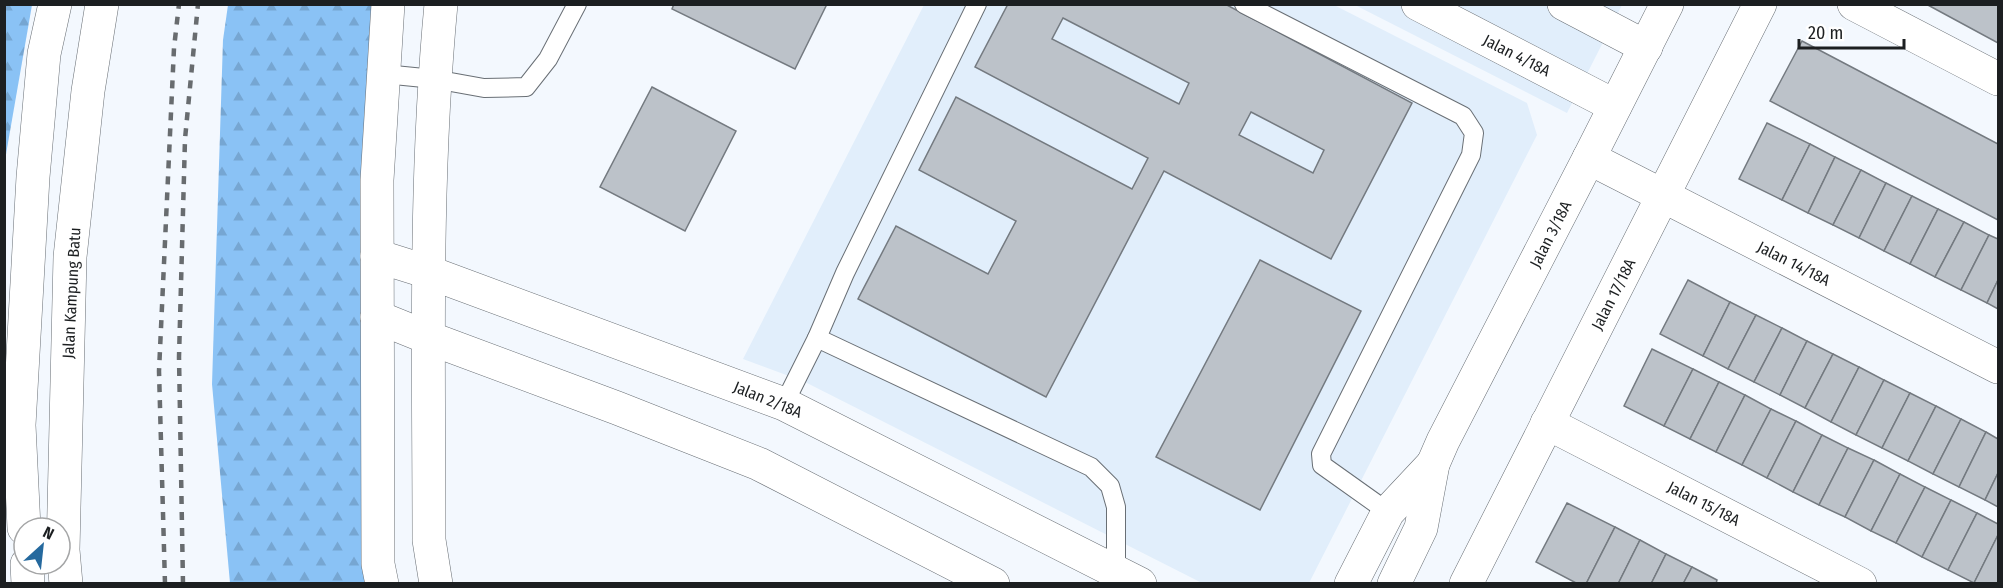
<svg xmlns="http://www.w3.org/2000/svg" width="2003" height="588" viewBox="0 0 2003 588" font-family="'Fira Sans Condensed',sans-serif">
<style>
.built{fill:#e1eefb}
.forest{fill:url(#forest-firs)}
.building{fill:#bcc2c9;stroke:#747a80;stroke-width:1.5;fill-rule:evenodd}
.lines{fill:none;stroke-linecap:round;stroke-linejoin:round}
.service-casing{stroke:#696f75;stroke-width:20}
.minor-casing{stroke:#696f75;stroke-width:34}
.tertiary-casing{stroke:#696f75;stroke-width:34}
.service{stroke:#fff;stroke-width:18}
.minor{stroke:#fff;stroke-width:33}
.tertiary{stroke:#fff;stroke-width:33}
.rail{stroke:#686c6f;stroke-width:4.5;stroke-dasharray:8 8;stroke-linecap:butt}
.labels{text-anchor:middle;stroke-width:5;stroke-linejoin:round;paint-order:stroke}
.street-label{font-size:16px;fill:#1c1f21;stroke:#fff}
</style>
<defs>
<pattern id="forest-firs" width="22" height="20" patternUnits="userSpaceOnUse" patternTransform="scale(1.5)"><rect width="22" height="20" fill="#8ac2f5"/><path d="M5 1l3.5 6h-7zM16 11l3.5 6h-7z" fill="#76a6d2"/></pattern>
</defs>
<rect width="100%" height="100%" fill="#f3f8fe"/>
<g class="built">
<path d="M 924,5 L 1334,5 L 1527,103 L 1537,135 L 1309,583 L 1202,583 L 805,382 L 743,359 Z"/>
<path d="M 1355,5 L 1622,5 L 1567,113 Z"/>
</g>
<g class="forest">
<path d="M 5,4 L 32,5 L 5,160 L 4,5 Z"/>
<path d="M 228,5 L 379,5 L 365,583 L 230,583 L 212,384 L 223,40 Z"/>
</g>
<g class="building">
<path d="M 674,4 L 827,4 L 795,69 L 672,9 Z"/>
<path d="M 1008,4 L 1225,4 L 1412,103 L 1331,259 L 1164,171 L 1046,397 L 858,299 L 896,226 L 988,274 L 1016,221 L 919,170 L 956,97 L 1132,189 L 1148,158 L 975,67 ZM 1063,18 L 1189,83 L 1179,104 L 1052,39 ZM 1251,112 L 1324,150 L 1313,173 L 1239,135 Z"/>
<path d="M 1926,4 L 1998,4 L 1998,43 Z"/>
<path d="M 1802,41 L 1998,144 L 1998,220 L 1770,101 Z"/>
<path d="M 652,87 L 736,131 L 685,231 L 600,187 Z"/>
<path d="M 1767,123 L 1810,144 L 1782,200 L 1739,179 Z"/>
<path d="M 1810,144 L 1835,157 L 1808,213 L 1782,200 Z"/>
<path d="M 1835,157 L 1861,170 L 1833,225 L 1808,213 Z"/>
<path d="M 1861,170 L 1886,183 L 1859,238 L 1833,225 Z"/>
<path d="M 1886,183 L 1912,196 L 1884,251 L 1859,238 Z"/>
<path d="M 1912,196 L 1938,209 L 1910,264 L 1884,251 Z"/>
<path d="M 1938,209 L 1964,222 L 1935,277 L 1910,264 Z"/>
<path d="M 1964,222 L 1989,235 L 1961,290 L 1935,277 Z"/>
<path d="M 1989,235 L 1998,239 L 1998,280 L 1987,303 L 1961,290 Z"/>
<path d="M 1260,260 L 1361,311 L 1260,510 L 1156,457 Z"/>
<path d="M 1688,280 L 1730,302 L 1703,356 L 1660,334 Z"/>
<path d="M 1998,280 L 1998,309 L 1987,303 Z"/>
<path d="M 1730,302 L 1756,315 L 1728,369 L 1703,356 Z"/>
<path d="M 1756,315 L 1782,328 L 1754,382 L 1728,369 Z"/>
<path d="M 1782,328 L 1807,341 L 1780,395 L 1754,382 Z"/>
<path d="M 1807,341 L 1833,354 L 1805,408 L 1780,395 Z"/>
<path d="M 1652,349 L 1693,369 L 1664,426 L 1624,406 Z"/>
<path d="M 1833,354 L 1859,367 L 1831,422 L 1805,408 Z"/>
<path d="M 1859,367 L 1884,380 L 1856,435 L 1831,422 Z"/>
<path d="M 1693,369 L 1719,382 L 1690,439 L 1664,426 Z"/>
<path d="M 1884,380 L 1910,393 L 1882,448 L 1856,435 Z"/>
<path d="M 1719,382 L 1745,395 L 1716,452 L 1690,439 Z"/>
<path d="M 1910,393 L 1936,406 L 1908,461 L 1882,448 Z"/>
<path d="M 1745,395 L 1771,409 L 1742,465 L 1716,452 Z"/>
<path d="M 1936,406 L 1961,419 L 1933,474 L 1908,461 Z"/>
<path d="M 1771,409 L 1796,421 L 1767,478 L 1742,465 Z"/>
<path d="M 1961,419 L 1986,432 L 1959,487 L 1933,474 Z"/>
<path d="M 1796,421 L 1822,435 L 1793,492 L 1767,478 Z"/>
<path d="M 1986,432 L 1998,439 L 1998,473 L 1985,500 L 1959,487 Z"/>
<path d="M 1822,435 L 1848,448 L 1819,505 L 1793,492 Z"/>
<path d="M 1848,448 L 1874,460 L 1845,517 L 1819,505 Z"/>
<path d="M 1874,460 L 1900,474 L 1871,531 L 1845,517 Z"/>
<path d="M 1998,473 L 1998,507 L 1985,500 Z"/>
<path d="M 1900,474 L 1925,487 L 1896,543 L 1871,531 Z"/>
<path d="M 1925,487 L 1951,500 L 1922,557 L 1896,543 Z"/>
<path d="M 1951,500 L 1977,513 L 1948,570 L 1922,557 Z"/>
<path d="M 1567,503 L 1615,527 L 1586,584 L 1578,584 L 1536,562 Z"/>
<path d="M 1977,513 L 1998,524 L 1998,535 L 1974,583 L 1948,570 Z"/>
<path d="M 1615,527 L 1640,540 L 1618,584 L 1586,584 Z"/>
<path d="M 1998,535 L 1998,584 L 1975,584 L 1974,583 Z"/>
<path d="M 1640,540 L 1666,554 L 1651,584 L 1618,584 Z"/>
<path d="M 1666,554 L 1692,567 L 1683,584 L 1651,584 Z"/>
<path d="M 1692,567 L 1717,580 L 1716,584 L 1683,584 Z"/>
</g>
<g class="lines">
<g class="service-casing">
<g id="service">
<path d="M 1244,4 L 1463,116 L 1474,133 L 1471,155 L 1321,454 L 1322,465 L 1388,512"/>
<path d="M 384,74 L 434,79 L 484,88 L 526,87 L 548,59 L 577,4"/>
<path d="M 817,338 L 1091,467 L 1110,486 L 1116,507 L 1116,570"/>
<path d="M 784,404 L 817,338 L 845,273 L 977,4"/>
</g>
</g>
<g class="minor-casing">
<g id="minor">
<path d="M 1418,4 L 1615,106"/>
<path d="M 1564,4 L 1646,47"/>
<path d="M 1854,4 L 1998,79"/>
<path d="M 1589,158 L 1998,367"/>
<path d="M 377,256 L 428,272 L 784,404 L 1140,584"/>
<path d="M 377,317 L 429,338 L 617,408 L 759,464 L 993,584"/>
<path d="M 1547,423 L 1860,584"/>
<path d="M 382,584 L 378,564 L 377,180 L 388,4"/>
<path d="M 436,584 L 429,540 C 429,362 424,183 441,4"/>
<path d="M 1351,584 L 1388,512 L 1433,464"/>
<path d="M 1394,584 L 1421,528 L 1433,464 L 1443,441 L 1589,158 L 1667,4"/>
<path d="M 1466,584 L 1760,4"/>
</g>
</g>
<g class="tertiary-casing">
<g id="tertiary">
<path d="M 24,528 L 19,425 L 33,177 L 44,54 L 55,4"/>
<path d="M 27,564 L 28,584"/>
<path d="M 66,584 L 63,550 L 70,257 L 88,91 L 102,4"/>
</g>
</g>
<use href="#service" class="service"/>
<use href="#minor" class="minor"/>
<use href="#tertiary" class="tertiary"/>
<g class="rail">
<path d="M 165,584 L 159,371 L 174,48 L 179,4"/>
<path d="M 183,584 L 179,357 L 185,139 L 198,4"/>
</g>
</g>
<g class="labels">
<g class="street-label">
<text transform="translate(1517 55) rotate(27)" y="6">Jalan 4/18A</text>
<text transform="translate(1550 234) rotate(-63)" y="6">Jalan 3/18A</text>
<text transform="translate(1794 263) rotate(27)" y="6">Jalan 14/18A</text>
<text transform="translate(71 293) rotate(-87)" y="6">Jalan Kampung Batu</text>
<text transform="translate(1613 294) rotate(-63)" y="6">Jalan 17/18A</text>
<text transform="translate(768 399) rotate(22)" y="6">Jalan 2/18A</text>
<text transform="translate(1704 503) rotate(27)" y="6">Jalan 15/18A</text>
</g>
</g>
<rect width="2003" height="588" fill="none" stroke="#1c1f21" stroke-width="12"/>
<g transform="translate(42 546) rotate(27)"><circle r="28" fill="#ffffff" stroke="#a4a5a6" stroke-width="1.5"/>
<path d="M0-4.5L10 22L0 15L-10 22Z" fill="#25699e"/>
<text y="-9" font-size="16" font-weight="bold" text-anchor="middle" fill="#1c1f21">N</text>
</g>
<path d="M1799 39v9h105v-9" fill="none" stroke="#1c1f21" stroke-width="3"/>
<text x="1808" y="39" font-size="18" fill="#1c1f21" stroke="#ffffff" stroke-width="4.5" paint-order="stroke">20 m</text>
</svg>
